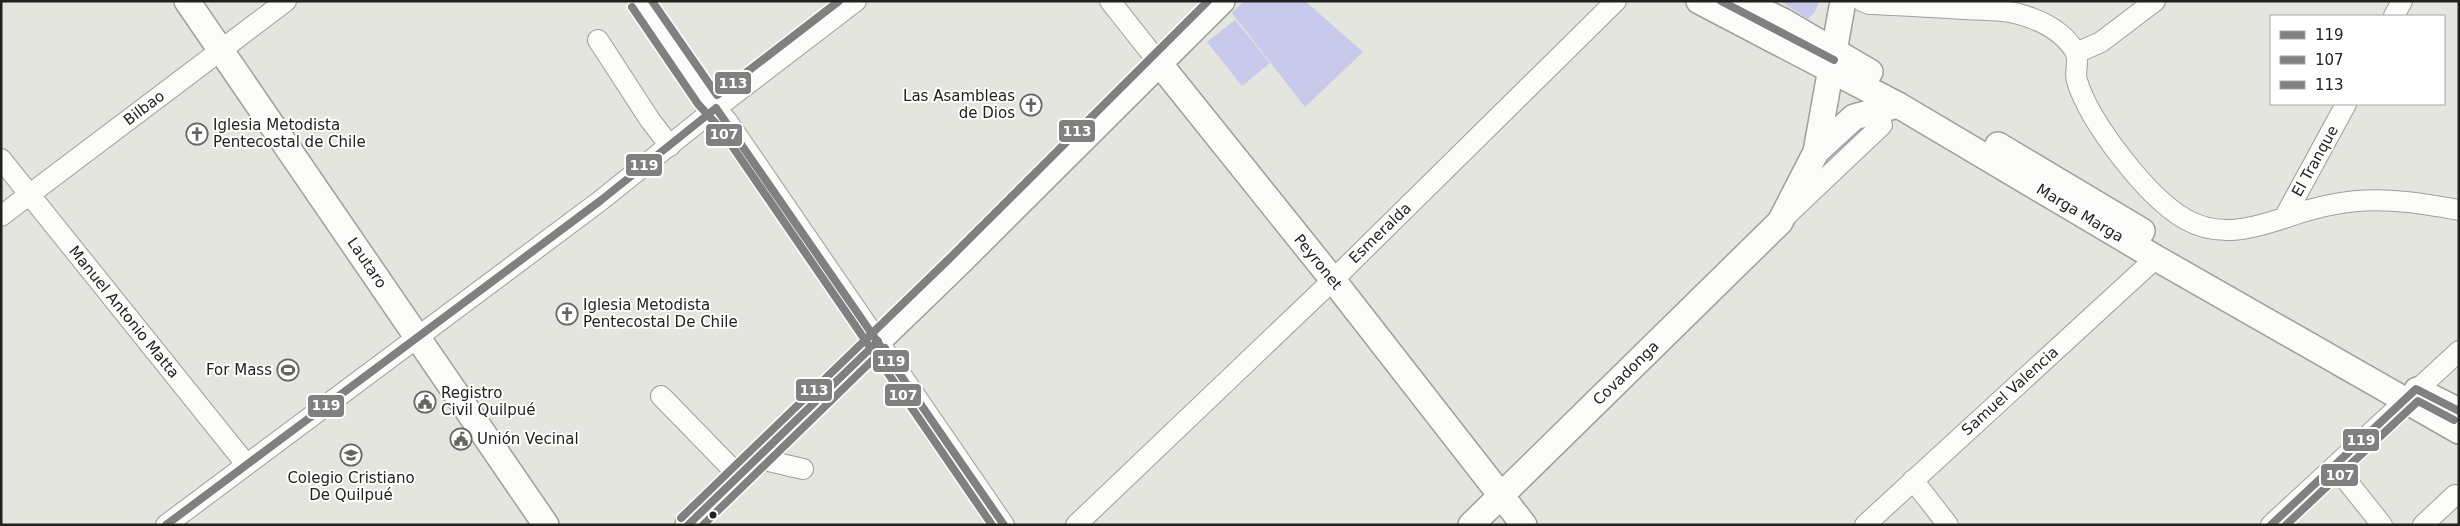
<svg xmlns="http://www.w3.org/2000/svg" width="2460" height="526" viewBox="0 0 2460 526" font-family="'DejaVu Sans',sans-serif">
<style>
.green{fill:#c8c9eb}
.lines{fill:none;stroke-linecap:round;stroke-linejoin:round}
.minor-casing{stroke:#9e9f9a;stroke-width:22}
.major-casing{stroke:#9e9f9a;stroke-width:28}
.minor{stroke:#fbfbfa;stroke-width:20}
.major{stroke:#fbfbfa;stroke-width:25}
.bus-1-casing{stroke:#fff;stroke-width:11}
.bus-2-casing{stroke:#fff;stroke-width:11}
.bus-3-casing{stroke:#fff;stroke-width:11}
.bus-1{stroke:#808080;stroke-width:8}
.bus-2{stroke:#808080;stroke-width:8}
.bus-3{stroke:#808080;stroke-width:8}
.bus-dot{fill:#21211d;stroke:#fff;stroke-width:2}
.labels{text-anchor:middle;stroke-width:4;stroke-linejoin:round;paint-order:stroke}
.poi-label{font-size:15px;fill:#21211d;stroke:#fff;text-anchor:start}
.street-label{font-size:15px;fill:#21211d;stroke:#fff}
.line-badge{stroke:#fff;stroke-width:2}
.badge-label{font-size:14px;text-anchor:middle;font-weight:bold;fill:#fff}
</style>
<rect width="100%" height="100%" fill="#e4e5df"/>
<g class="green">
<path d="M 1244,1 L 1305,1 L 1363,52 L 1305,107 L 1232,13 Z"/>
<path d="M 1780,1 L 1820,1 L 1814,13 L 1808,19 Z"/>
<path d="M 1235,20 L 1270,63 L 1242,86 L 1207,42 Z"/>
<path d="M 1878,116 L 1826,174 L 1822,168 C 1839,147 1855,128 1878,116 Z"/>
</g>
<g class="lines">
<g class="minor-casing">
<g id="minor">
<path d="M 640,1 L 706,98 L 727,121 L 1004,525"/>
<path d="M 1110,1 L 1159,63"/>
<path d="M 1862,1 L 1869,4 C 1900,5 1932,7 1963,9 C 1986,10 2009,9 2031,18 C 2048,24 2065,35 2075,51 C 2080,60 2074,72 2077,81 C 2090,123 2147,197 2185,219 C 2218,238 2251,229 2284,218 C 2306,210 2333,203 2357,201 C 2391,198 2426,204 2459,210"/>
<path d="M 2394,16 L 2402,1"/>
<path d="M 598,40 L 650,120 L 670,146"/>
<path d="M 2076,53 L 2101,42 L 2155,1"/>
<path d="M 1,159 L 246,464"/>
<path d="M 1787,215 L 1882,125"/>
<path d="M 1,216 L 286,1"/>
<path d="M 2284,218 L 2346,104"/>
<path d="M 661,396 L 738,475"/>
<path d="M 756,458 L 803,469"/>
<path d="M 2335,466 L 2382,525"/>
<path d="M 1913,480 L 1948,525"/>
<path d="M 166,525 L 600,201 L 716,108 L 856,1"/>
<path d="M 1076,525 L 1333,280 L 1616,1"/>
<path d="M 1865,525 L 2156,258"/>
<path d="M 2271,525 L 2459,351"/>
<path d="M 2423,525 L 2455,495"/>
</g>
</g>
<g class="major-casing">
<g id="major">
<path d="M 187,1 L 546,525"/>
<path d="M 1699,1 L 1898,105 L 2156,258 L 2459,431"/>
<path d="M 1741,1 L 1783,21 L 1870,72"/>
<path d="M 1159,63 L 1333,280 L 1524,525"/>
<path d="M 1998,145 L 2142,231"/>
<path d="M 1816,152 L 1854,117 L 1898,105"/>
<path d="M 2417,390 L 2459,411"/>
<path d="M 688,525 L 957,265 L 1222,1"/>
<path d="M 1471,525 L 1780,222 L 1816,152 L 1843,1"/>
</g>
</g>
<use href="#minor" class="minor"/>
<use href="#major" class="major"/>
<g class="bus-1-casing">
<g id="bus-1">
<path d="M 166,525 L 600,201 L 716,108 L 1004,525"/>
<path d="M 688,525 L 878,341"/>
<path d="M 2271,525 L 2416,389 L 2459,411"/>
</g>
</g>
<g class="bus-2-casing">
<g id="bus-2">
<path d="M 632,7 L 698,104 L 719,127 L 992,525"/>
<path d="M 703,525 L 885,348"/>
<path d="M 2286,525 L 2418,401 L 2454,420"/>
</g>
</g>
<g class="bus-3-casing">
<g id="bus-3">
<path d="M 652,1 L 717,95 L 839,1"/>
<path d="M 1721,1 L 1834,60"/>
<path d="M 681,518 L 950,258 L 1208,1"/>
</g>
</g>
<use href="#bus-1" class="bus-1"/>
<use href="#bus-2" class="bus-2"/>
<use href="#bus-3" class="bus-3"/>
</g>
<defs>
<g id="church-ring" transform="scale(1.125)"><circle r="9.5" fill="#fff" stroke="#656661" stroke-width="1.5"/><path d="M-1.2-6h2.4v3.5h3.3v2.4h-3.3V6h-2.4V-.1h-3.3v-2.4h3.3Z" fill="#656661"/></g>
<g id="stadium-ring" transform="scale(1.125)"><circle r="9.5" fill="#fff" stroke="#656661" stroke-width="1.5"/><path d="M0-5a6.5 5 0 1 0 0 10a6.5 5 0 1 0 0-10ZM-3.5-1.8h7v3.6h-7Z" fill="#656661"/></g>
<g id="civic-ring" transform="scale(1.125)"><circle r="9.5" fill="#fff" stroke="#656661" stroke-width="1.5"/><path d="M-.6-6.5H3V-4.5H.6V-3L4-1V1h2V6H-6V1h2V-1L-.6-3ZM-1.2 2.5V6h2.4V2.5Z" fill="#656661"/></g>
<g id="school-ring" transform="scale(1.125)"><circle r="9.5" fill="#fff" stroke="#656661" stroke-width="1.5"/><path d="M0-5L7-2L0 1L-7-2ZM-4 1L0 2.5L4 1V4Q0 6-4 4Z" fill="#656661"/></g>
</defs>
<g fill-rule="evenodd">
<use href="#church-ring" x="1031" y="105"/>
<use href="#church-ring" x="197" y="134"/>
<use href="#church-ring" x="567" y="314"/>
<use href="#stadium-ring" x="288" y="370"/>
<use href="#civic-ring" x="425" y="402"/>
<use href="#civic-ring" x="461" y="439"/>
<use href="#school-ring" x="351" y="455"/>
</g>
<circle class="bus-dot" cx="713" cy="515" r="4.5"/>
<g class="labels">
<g class="poi-label">
<text x="1015" y="101" text-anchor="end">Las Asambleas<tspan x="1015" dy="17">de Dios</tspan></text>
<text x="213" y="130">Iglesia Metodista<tspan x="213" dy="17">Pentecostal de Chile</tspan></text>
<text x="583" y="310">Iglesia Metodista<tspan x="583" dy="17">Pentecostal De Chile</tspan></text>
<text x="272" y="375" text-anchor="end">For Mass</text>
<text x="441" y="398">Registro<tspan x="441" dy="17">Civil Quilpué</tspan></text>
<text x="477" y="444">Unión Vecinal</text>
<text x="351" y="483" text-anchor="middle">Colegio Cristiano<tspan x="351" dy="17">De Quilpué</tspan></text>
</g>
<g class="street-label">
<text transform="translate(144 108) rotate(-37)" y="5">Bilbao</text>
<text transform="translate(2315 161) rotate(-61)" y="5">El Tranque</text>
<text transform="translate(2080 213) rotate(31)" y="5">Marga Marga</text>
<text transform="translate(1380 233) rotate(-44)" y="5">Esmeralda</text>
<text transform="translate(1318 262) rotate(51)" y="5">Peyronet</text>
<text transform="translate(367 263) rotate(56)" y="5">Lautaro</text>
<text transform="translate(124 312) rotate(51)" y="5">Manuel Antonio Matta</text>
<text transform="translate(1626 373) rotate(-44)" y="5">Covadonga</text>
<text transform="translate(2010 391) rotate(-42)" y="5">Samuel Valencia</text>
</g>
</g>
<g class="line-badge">
<rect x="714" y="71" width="38" height="24" rx="5" fill="#808080"/>
<rect x="1058" y="119" width="38" height="24" rx="5" fill="#808080"/>
<rect x="705" y="123" width="38" height="24" rx="5" fill="#808080"/>
<rect x="625" y="153" width="38" height="24" rx="5" fill="#808080"/>
<rect x="872" y="349" width="38" height="24" rx="5" fill="#808080"/>
<rect x="795" y="378" width="38" height="24" rx="5" fill="#808080"/>
<rect x="884" y="383" width="38" height="24" rx="5" fill="#808080"/>
<rect x="307" y="394" width="38" height="24" rx="5" fill="#808080"/>
<rect x="2342" y="428" width="38" height="24" rx="5" fill="#808080"/>
<rect x="2320" y="463" width="39" height="24" rx="5" fill="#808080"/>
</g>
<g class="badge-label">
<text x="733" y="88">113</text>
<text x="1077" y="136">113</text>
<text x="724" y="139">107</text>
<text x="644" y="170">119</text>
<text x="891" y="366">119</text>
<text x="814" y="395">113</text>
<text x="903" y="400">107</text>
<text x="326" y="410">119</text>
<text x="2361" y="445">119</text>
<text x="2340" y="480">107</text>
</g>
<rect width="2460" height="526" fill="none" stroke="#21211d" stroke-width="5"/>
<rect x="2270" y="15" width="175" height="90" fill="#ffffff" stroke="#a6a6a5"/>
<rect x="2280" y="31" width="25" height="8" fill="#808080" stroke="#a6a6a5"/>
<text x="2315" y="40" font-size="15" fill="#21211d">119</text>
<rect x="2280" y="56" width="25" height="8" fill="#808080" stroke="#a6a6a5"/>
<text x="2315" y="65" font-size="15" fill="#21211d">107</text>
<rect x="2280" y="81" width="25" height="8" fill="#808080" stroke="#a6a6a5"/>
<text x="2315" y="90" font-size="15" fill="#21211d">113</text>
</svg>
